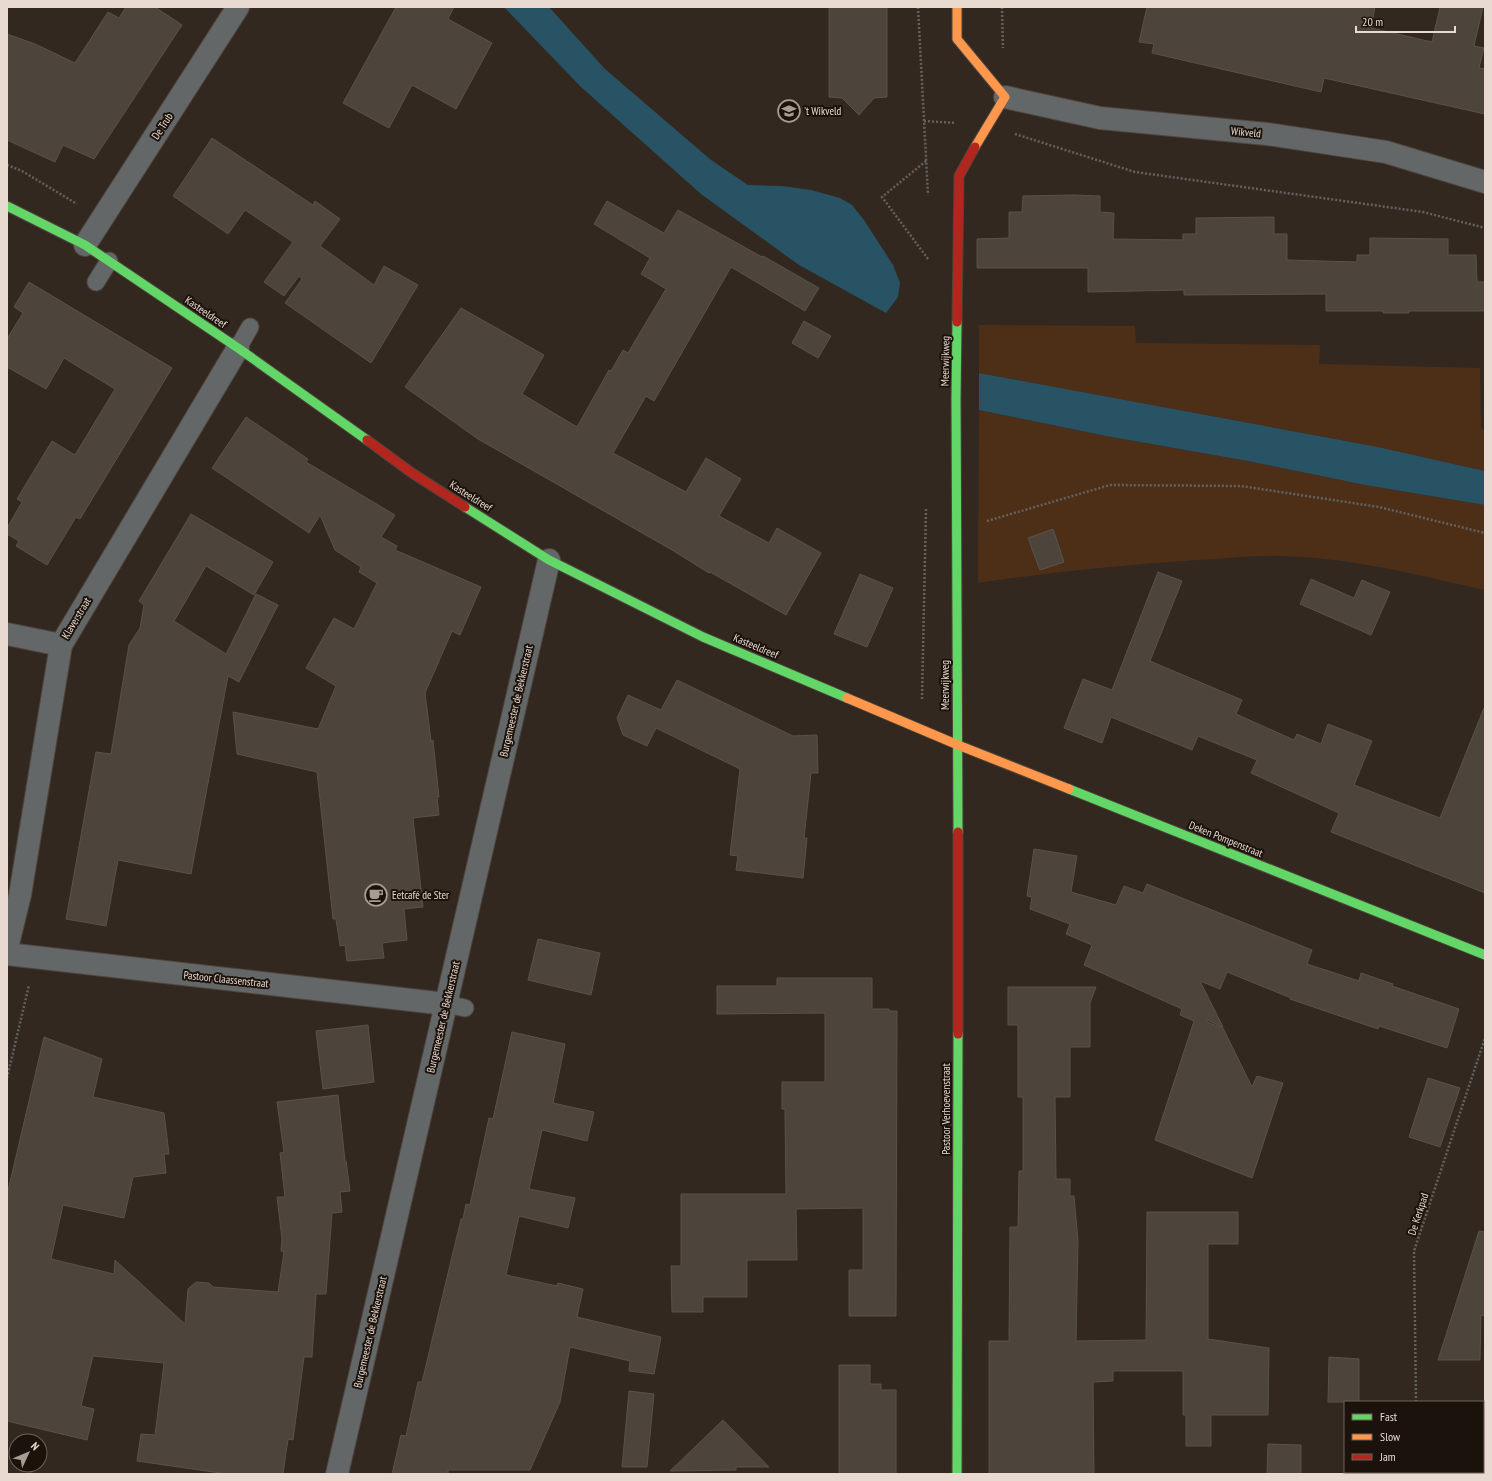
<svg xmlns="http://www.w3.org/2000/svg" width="1492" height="1481" viewBox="0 0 1492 1481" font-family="'PT Sans Narrow',sans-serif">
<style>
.green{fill:#4d2f18}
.water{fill:#285364}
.building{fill:#4d453c;stroke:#5b514a}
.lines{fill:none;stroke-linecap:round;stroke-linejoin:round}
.lane-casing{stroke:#4e443d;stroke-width:19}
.street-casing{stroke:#4e443d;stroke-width:24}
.fast-casing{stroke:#4e443d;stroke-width:11}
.slow-casing{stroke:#4e443d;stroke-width:11}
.jam-casing{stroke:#4e443d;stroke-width:11}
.path{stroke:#636260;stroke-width:2.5;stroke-dasharray:2 2;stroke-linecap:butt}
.lane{stroke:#636768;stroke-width:17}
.street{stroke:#636768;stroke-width:22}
.fast{stroke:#63d668;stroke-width:9}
.slow{stroke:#ff974d;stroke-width:9}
.jam{stroke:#b3261e;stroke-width:9}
.labels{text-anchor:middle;stroke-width:4;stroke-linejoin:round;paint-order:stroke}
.poi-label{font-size:11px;fill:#e8dad1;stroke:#1b120b;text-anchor:start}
.street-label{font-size:11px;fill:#e8dad1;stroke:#1b120b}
</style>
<rect width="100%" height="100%" fill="#33281f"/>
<g class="green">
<path d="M 979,325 L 1135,326 L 1136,343 L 1320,345 L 1319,364 L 1480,368 L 1481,427 L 1485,432 L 1485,471 L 1378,447 L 979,373 Z"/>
<path d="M 979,410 L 1106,436 L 1248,461 L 1365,485 L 1485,505 L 1485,590 C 1418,575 1349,557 1279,556 C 1253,555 1225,559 1198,560 C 1124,565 1051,572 978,583 Z"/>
</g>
<g class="water">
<path d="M 504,7 L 549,7 L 605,69 L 711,160 L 748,185 L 782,186 L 811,190 L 840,198 L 852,205 L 864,220 L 893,265 L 900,283 L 898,297 L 886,313 L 799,265 L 701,194 L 581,87 Z"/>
<path d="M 979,373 L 1378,447 L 1485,471 L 1485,505 L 1365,485 L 1248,461 L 1106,436 L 979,410 Z"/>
</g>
<g class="building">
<path d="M 126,7 L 155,7 L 182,25 L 94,159 L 63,145 L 55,162 L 7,140 L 7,34 L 35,44 L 75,63 L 108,12 L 119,18 Z"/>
<path d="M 396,7 L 454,7 L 448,19 L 492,43 L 456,109 L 412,85 L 389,128 L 343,103 Z"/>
<path d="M 829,7 L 887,7 L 887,97 L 874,98 L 859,115 L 842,98 L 829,97 Z"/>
<path d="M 1147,7 L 1375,7 L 1371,28 L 1432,42 L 1440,7 L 1483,7 L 1474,46 L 1484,48 L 1479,68 L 1485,69 L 1485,114 L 1324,78 L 1321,92 L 1152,53 L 1154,44 L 1139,42 Z"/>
<path d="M 212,138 L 313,205 L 315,201 L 340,219 L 320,246 L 374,285 L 384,266 L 418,285 L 371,363 L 285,303 L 302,279 L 299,276 L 284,296 L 264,282 L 293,242 L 245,210 L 228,234 L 173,196 Z"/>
<path d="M 1074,195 L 1100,196 L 1100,212 L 1114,213 L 1113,239 L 1183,240 L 1183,234 L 1196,234 L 1196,218 L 1274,217 L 1274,234 L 1287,234 L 1287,260 L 1357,262 L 1357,255 L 1370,255 L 1370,238 L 1448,239 L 1448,255 L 1476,255 L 1477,282 L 1485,282 L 1485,311 L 1409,311 L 1409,313 L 1383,313 L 1383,311 L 1326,311 L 1326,294 L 1184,295 L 1184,290 L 1088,292 L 1088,268 L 977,268 L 977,239 L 1009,238 L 1009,212 L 1022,212 L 1023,196 Z"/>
<path d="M 607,201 L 664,233 L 678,210 L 762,257 L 763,256 L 819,288 L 805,311 L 731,267 L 654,401 L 646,396 L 613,453 L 686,492 L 706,458 L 741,479 L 719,516 L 769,543 L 777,528 L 821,553 L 786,615 L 710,572 L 709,573 L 672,550 L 478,439 L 405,387 L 461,308 L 544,355 L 522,394 L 577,427 L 609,370 L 611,371 L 623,350 L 628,353 L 666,289 L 641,274 L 650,258 L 594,224 Z"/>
<path d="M 29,282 L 172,368 L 80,519 L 76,517 L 47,565 L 16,546 L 19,541 L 7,534 L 7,528 L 22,502 L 17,499 L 52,441 L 75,455 L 115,389 L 64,358 L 46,389 L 7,367 L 7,339 L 23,313 L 14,307 Z"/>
<path d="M 804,321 L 831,336 L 818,358 L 792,343 Z"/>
<path d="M 246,417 L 308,459 L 306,462 L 395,515 L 381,537 L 397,546 L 395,550 L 481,587 L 460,635 L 452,631 L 425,693 L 431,741 L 433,740 L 436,769 L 439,797 L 437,797 L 439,815 L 413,818 L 423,907 L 404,909 L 407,940 L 382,943 L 384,958 L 347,961 L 345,945 L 340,946 L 336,919 L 333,919 L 317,772 L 237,754 L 233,712 L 318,729 L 336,686 L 306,668 L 334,618 L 354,629 L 377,583 L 359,572 L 361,567 L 335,550 L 320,515 L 309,533 L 212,468 Z"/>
<path d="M 191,514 L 273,562 L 254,595 L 206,566 L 174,621 L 226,654 L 256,594 L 278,605 L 239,682 L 228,676 L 191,874 L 118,860 L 106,926 L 66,919 L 96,752 L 111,754 L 129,645 L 140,628 L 144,605 L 139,601 Z"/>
<path d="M 1053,529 L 1064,562 L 1040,570 L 1028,538 Z"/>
<path d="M 1158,572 L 1182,581 L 1150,661 L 1242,700 L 1236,714 L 1294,740 L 1297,734 L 1321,744 L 1328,724 L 1372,741 L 1354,785 L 1440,818 L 1484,708 L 1485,708 L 1485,893 L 1331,832 L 1339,813 L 1251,773 L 1257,760 L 1198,736 L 1192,750 L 1111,717 L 1102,743 L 1064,728 L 1083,679 L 1112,690 Z"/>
<path d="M 860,574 L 893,588 L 867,647 L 834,634 Z"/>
<path d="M 1311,579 L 1354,598 L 1362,580 L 1390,592 L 1371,635 L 1300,604 Z"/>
<path d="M 677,680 L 793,736 L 817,735 L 818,773 L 811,773 L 804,838 L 807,838 L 803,878 L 736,870 L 738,856 L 730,855 L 740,769 L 656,728 L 647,746 L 623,735 L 617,718 L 628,695 L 661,710 Z"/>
<path d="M 1034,849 L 1077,856 L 1071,892 L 1116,905 L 1124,886 L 1143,893 L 1147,884 L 1312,950 L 1307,964 L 1359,981 L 1361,973 L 1393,984 L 1392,986 L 1459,1009 L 1447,1048 L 1379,1026 L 1378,1029 L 1290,999 L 1291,998 L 1227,972 L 1220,989 L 1200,981 L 1223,1027 L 1207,1020 L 1207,1022 L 1223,1028 L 1252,1087 L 1257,1076 L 1283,1083 L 1252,1178 L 1155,1140 L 1194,1021 L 1180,1015 L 1182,1009 L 1084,965 L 1092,945 L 1066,934 L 1070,924 L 1030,909 L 1032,897 L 1027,896 Z"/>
<path d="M 538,939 L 600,953 L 591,995 L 528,980 Z"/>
<path d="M 777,978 L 872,978 L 872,1009 L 889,1009 L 889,1011 L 897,1011 L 896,1316 L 849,1316 L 849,1270 L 863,1270 L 863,1208 L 796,1209 L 797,1260 L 747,1260 L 747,1297 L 703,1297 L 703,1312 L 672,1312 L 671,1266 L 681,1266 L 681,1194 L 786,1194 L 785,1109 L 782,1109 L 782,1082 L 825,1082 L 825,1013 L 717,1014 L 717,986 L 777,986 Z"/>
<path d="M 1008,987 L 1096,987 L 1090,1003 L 1090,1047 L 1070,1047 L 1070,1097 L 1055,1097 L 1056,1179 L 1070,1179 L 1070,1196 L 1074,1196 L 1078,1241 L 1076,1341 L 1146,1340 L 1147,1212 L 1238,1212 L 1238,1244 L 1208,1244 L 1208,1339 L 1269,1348 L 1268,1415 L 1211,1415 L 1211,1446 L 1186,1446 L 1186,1415 L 1183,1415 L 1183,1371 L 1113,1371 L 1113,1381 L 1093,1382 L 1094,1474 L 989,1474 L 989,1341 L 1009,1341 L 1010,1227 L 1018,1227 L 1019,1171 L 1023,1171 L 1023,1097 L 1018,1097 L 1018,1025 L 1008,1025 Z"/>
<path d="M 368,1025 L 374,1082 L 323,1089 L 316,1031 Z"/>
<path d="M 512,1032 L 565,1044 L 553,1103 L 594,1112 L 587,1141 L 542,1130 L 529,1189 L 575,1198 L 568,1228 L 519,1216 L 506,1275 L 557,1286 L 558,1283 L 583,1289 L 577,1317 L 661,1337 L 654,1374 L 629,1371 L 630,1361 L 570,1347 L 560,1402 L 530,1470 L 448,1470 L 448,1474 L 392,1474 L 401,1435 L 406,1436 L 418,1382 L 422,1382 L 461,1219 L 463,1219 L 466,1204 L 470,1205 L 489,1118 L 493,1119 Z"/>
<path d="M 44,1037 L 102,1059 L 93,1097 L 164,1113 L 169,1154 L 164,1154 L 166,1173 L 133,1177 L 124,1218 L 63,1205 L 51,1259 L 114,1274 L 115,1260 L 185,1324 L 188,1289 L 196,1282 L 209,1283 L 213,1287 L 278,1292 L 284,1252 L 281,1251 L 282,1239 L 277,1197 L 285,1197 L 280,1153 L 284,1152 L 277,1102 L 338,1095 L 345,1161 L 346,1161 L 350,1191 L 340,1192 L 342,1212 L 332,1213 L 326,1294 L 316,1294 L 312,1357 L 304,1357 L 293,1440 L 288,1439 L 283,1474 L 227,1474 L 137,1461 L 141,1434 L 155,1435 L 164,1363 L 93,1356 L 81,1406 L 94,1409 L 87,1440 L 7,1421 L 7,1195 Z"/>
<path d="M 1428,1078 L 1460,1088 L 1440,1147 L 1409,1137 Z"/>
<path d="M 1479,1231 L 1485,1232 L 1485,1316 L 1481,1315 L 1480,1360 L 1438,1360 Z"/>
<path d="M 1329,1357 L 1359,1359 L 1359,1402 L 1328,1402 Z"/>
<path d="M 839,1365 L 870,1365 L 870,1384 L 881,1384 L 881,1390 L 896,1390 L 896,1474 L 839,1474 Z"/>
<path d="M 629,1391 L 654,1394 L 647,1467 L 622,1467 Z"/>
<path d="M 723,1420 L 769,1467 L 736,1467 L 736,1470 L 670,1471 Z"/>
<path d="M 1268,1444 L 1301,1445 L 1301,1474 L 1267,1474 Z"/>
</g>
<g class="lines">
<g class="lane-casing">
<g id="lane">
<path d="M 96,282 L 109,261"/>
<path d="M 238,348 L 250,327"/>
<path d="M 446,1004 L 465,1008"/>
</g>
</g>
<g class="street-casing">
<g id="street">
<path d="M 1005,97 L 1100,118 L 1267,134 L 1386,152 L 1485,182"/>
<path d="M 85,245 L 238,7"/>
<path d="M 7,634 L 61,645"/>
<path d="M 7,948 L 20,895 L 61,645 L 238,348"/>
<path d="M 7,954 L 446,1004"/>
<path d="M 337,1474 L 549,560"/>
</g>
</g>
<g class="fast-casing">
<g id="fast">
<path d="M 7,206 L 85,245 L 238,348 L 367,440"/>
<path d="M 957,322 L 956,398 L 958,832"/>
<path d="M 465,507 L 549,560 L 703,637 L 847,698"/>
<path d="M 1069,789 L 1485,955"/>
<path d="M 957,1474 L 958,1034"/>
</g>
</g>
<g class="slow-casing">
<g id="slow">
<path d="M 957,7 L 957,39 L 1005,97 L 975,147"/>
<path d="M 847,698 L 958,745 L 1069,789"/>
</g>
</g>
<g class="jam-casing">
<g id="jam">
<path d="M 957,322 L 959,176 L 975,147"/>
<path d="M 367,440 L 412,473 L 465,507"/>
<path d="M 958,1034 L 958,832"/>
</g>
</g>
<g class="path">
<path d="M 918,7 L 928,195"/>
<path d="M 1002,7 L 1003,48"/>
<path d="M 924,121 L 956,123"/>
<path d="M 1015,134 L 1135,172 L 1423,212 L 1485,228"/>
<path d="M 926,161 L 882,197 L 928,259"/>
<path d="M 7,165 L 22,171 L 77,204"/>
<path d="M 987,521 L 1110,485 L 1241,486 L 1379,507 L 1485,533"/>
<path d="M 922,699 L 926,508"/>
<path d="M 7,1078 L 29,985"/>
<path d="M 1416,1402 L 1414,1251 L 1485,1038"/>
<path d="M 1418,1472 L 1418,1474"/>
</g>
<use href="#lane" class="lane"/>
<use href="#street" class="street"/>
<use href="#fast" class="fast"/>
<use href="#slow" class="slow"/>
<use href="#jam" class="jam"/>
</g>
<defs>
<g id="school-ring" transform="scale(1.15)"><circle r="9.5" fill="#1b120b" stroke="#a99c93" stroke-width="1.5"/><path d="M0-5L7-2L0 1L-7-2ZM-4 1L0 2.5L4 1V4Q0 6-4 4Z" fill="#a99c93"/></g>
<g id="cafe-ring" transform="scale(1.15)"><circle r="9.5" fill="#1b120b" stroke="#a99c93" stroke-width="1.5"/><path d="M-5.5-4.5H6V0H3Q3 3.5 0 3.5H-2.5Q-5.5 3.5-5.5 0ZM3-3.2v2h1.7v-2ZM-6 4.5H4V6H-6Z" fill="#a99c93"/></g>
</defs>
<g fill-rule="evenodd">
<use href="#school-ring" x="789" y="111"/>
<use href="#cafe-ring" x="376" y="895"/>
</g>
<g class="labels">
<g class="poi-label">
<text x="804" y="115">'t Wikveld</text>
<text x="392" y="899">Eetcafé de Ster</text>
</g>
<g class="street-label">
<text transform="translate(162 126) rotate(-57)" y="4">De Trub</text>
<text transform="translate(1246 132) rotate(6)" y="4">Wikveld</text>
<text transform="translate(206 312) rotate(34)" y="4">Kasteeldreef</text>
<text transform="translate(945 361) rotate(-89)" y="4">Meerwijkweg</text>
<text transform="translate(471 496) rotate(32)" y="4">Kasteeldreef</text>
<text transform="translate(76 618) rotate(-59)" y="4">Klaverstraat</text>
<text transform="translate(756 646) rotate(23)" y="4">Kasteeldreef</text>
<text transform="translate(945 685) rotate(-90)" y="4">Meerwijkweg</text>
<text transform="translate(516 701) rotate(-77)" y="4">Burgemeester de Bekkerstraat</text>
<text transform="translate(1226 839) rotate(22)" y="4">Deken Pompenstraat</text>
<text transform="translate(226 979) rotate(6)" y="4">Pastoor Claassenstraat</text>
<text transform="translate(443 1017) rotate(-77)" y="4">Burgemeester de Bekkerstraat</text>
<text transform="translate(946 1109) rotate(-90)" y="4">Pastoor Verhoevenstraat</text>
<text transform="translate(1418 1214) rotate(-72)" y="4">De Kerkpad</text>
<text transform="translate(370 1332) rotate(-77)" y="4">Burgemeester de Bekkerstraat</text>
</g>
</g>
<rect width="1492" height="1481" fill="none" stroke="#e8dad1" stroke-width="16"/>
<rect x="1344" y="1401" width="140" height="72" fill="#1b120b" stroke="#6d625a"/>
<rect x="1352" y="1414" width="20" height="6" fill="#63d668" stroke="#6d625a"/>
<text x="1380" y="1421" font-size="12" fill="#e8dad1">Fast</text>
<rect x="1352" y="1434" width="20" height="6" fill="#ff974d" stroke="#6d625a"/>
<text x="1380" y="1441" font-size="12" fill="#e8dad1">Slow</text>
<rect x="1352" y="1454" width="20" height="6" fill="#b3261e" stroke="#6d625a"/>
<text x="1380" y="1461" font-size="12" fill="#e8dad1">Jam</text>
<g transform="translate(28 1453) rotate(46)"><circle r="19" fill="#1b120b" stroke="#6d625a"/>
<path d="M0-3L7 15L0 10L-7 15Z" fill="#a99c93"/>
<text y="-6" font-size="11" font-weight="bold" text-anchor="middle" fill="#e8dad1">N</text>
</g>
<path d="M1356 26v6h99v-6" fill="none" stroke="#e8dad1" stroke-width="2"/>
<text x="1362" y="26" font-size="12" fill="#e8dad1" stroke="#1b120b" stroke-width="3" paint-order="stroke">20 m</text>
</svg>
